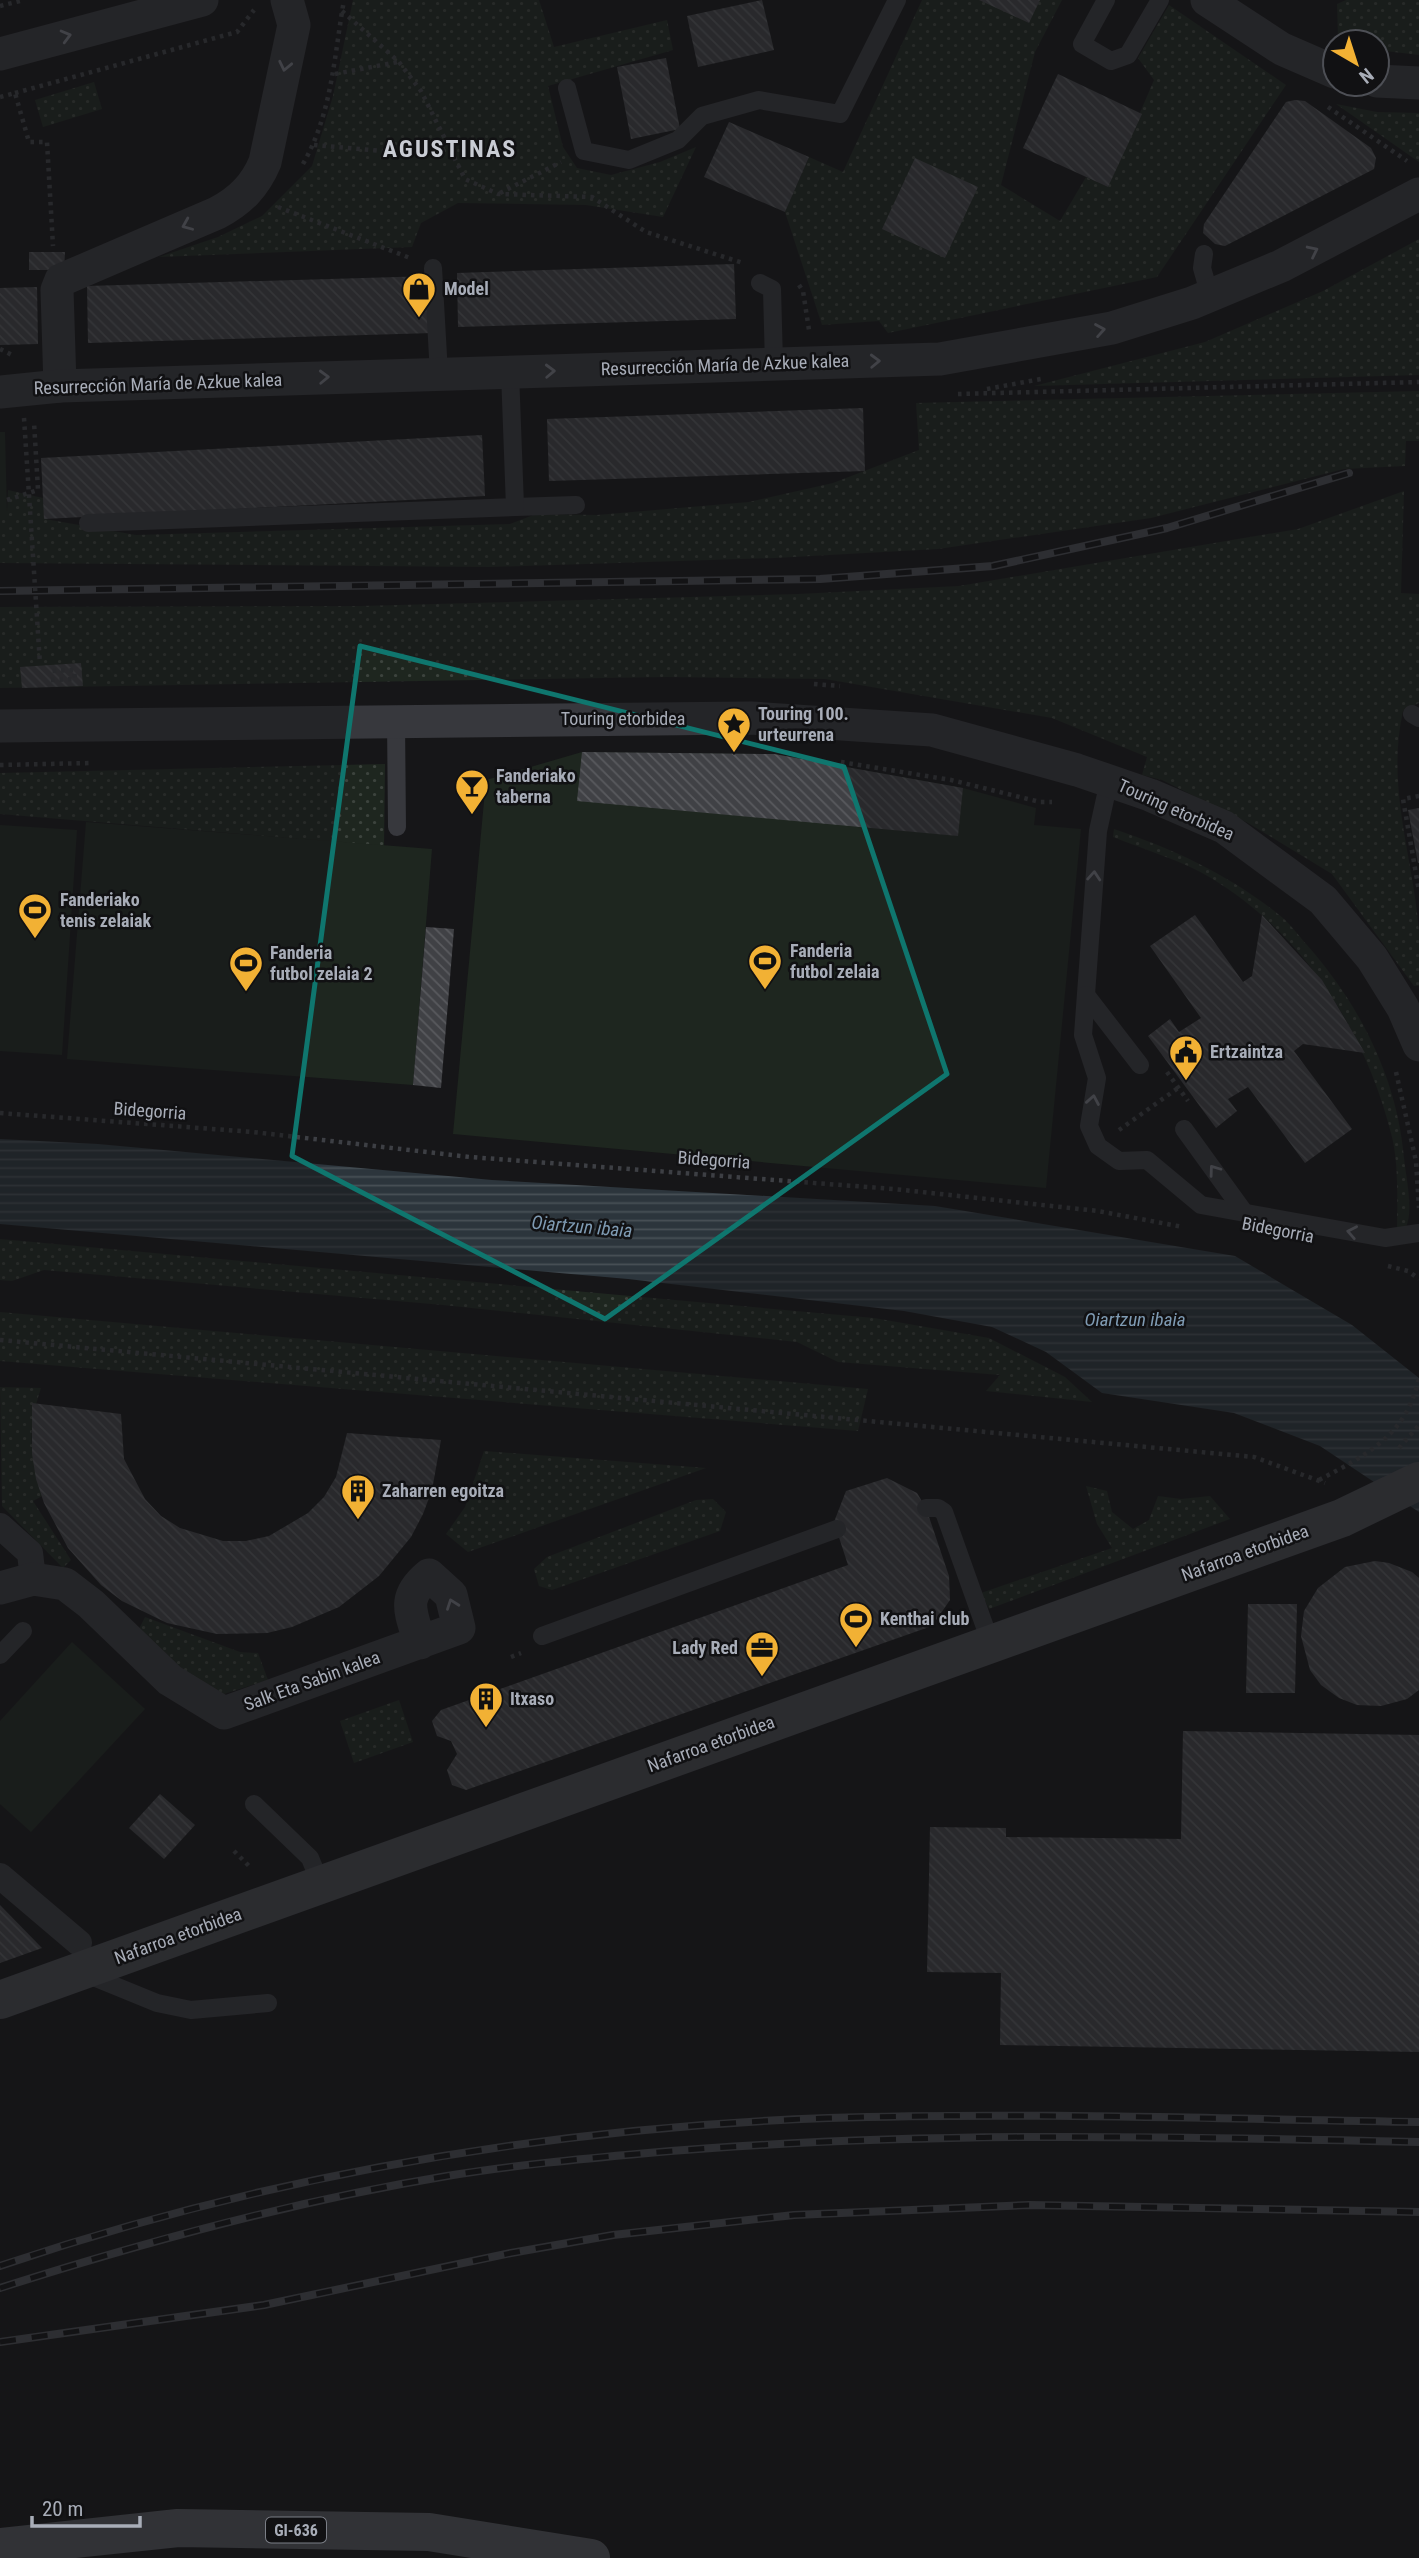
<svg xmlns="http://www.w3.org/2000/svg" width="1419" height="2558" viewBox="0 0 1419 2558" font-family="'Roboto Condensed',sans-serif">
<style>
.grass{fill:url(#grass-dots)}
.garden{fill:#1e261f}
.water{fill:url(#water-rules)}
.building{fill:url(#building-back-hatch)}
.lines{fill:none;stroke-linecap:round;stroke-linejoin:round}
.path{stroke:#3d3f44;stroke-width:4.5;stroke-dasharray:3.5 5;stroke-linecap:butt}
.service{stroke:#37383d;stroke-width:18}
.pedestrian{stroke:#37383d;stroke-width:26}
.minor{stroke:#37383d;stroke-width:33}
.secondary{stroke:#45474d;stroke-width:38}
.primary{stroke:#53555c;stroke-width:38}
.rail-casing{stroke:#4a4c52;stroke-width:8}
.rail{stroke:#111113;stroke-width:5;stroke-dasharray:16;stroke-linecap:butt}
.path-bridge{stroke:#3d3f44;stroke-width:4.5;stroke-dasharray:3.5 5;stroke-linecap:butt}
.oneway{stroke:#757881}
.marked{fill:none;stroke:#0f766e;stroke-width:5;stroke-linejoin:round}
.labels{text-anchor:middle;stroke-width:5;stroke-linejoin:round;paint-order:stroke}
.shield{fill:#111113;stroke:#7b7e86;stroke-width:2}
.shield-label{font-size:16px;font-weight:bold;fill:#a8adb8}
.poi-label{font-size:18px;font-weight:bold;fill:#a8adb8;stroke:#111113;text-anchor:start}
.street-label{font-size:18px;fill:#a8adb8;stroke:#111113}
.water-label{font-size:19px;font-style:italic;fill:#7f9bb3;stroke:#111113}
.district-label{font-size:24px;font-weight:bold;letter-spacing:2px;fill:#c9ccd4;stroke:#111113}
</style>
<defs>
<pattern id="grass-dots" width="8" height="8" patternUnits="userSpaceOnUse" patternTransform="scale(1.75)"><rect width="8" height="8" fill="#1e261f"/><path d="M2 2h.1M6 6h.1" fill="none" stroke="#3c433d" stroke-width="1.8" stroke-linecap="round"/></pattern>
<pattern id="water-rules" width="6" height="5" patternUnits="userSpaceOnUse" patternTransform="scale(1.75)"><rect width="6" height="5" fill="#2c353c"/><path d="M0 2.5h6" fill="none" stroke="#485056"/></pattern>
<pattern id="building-back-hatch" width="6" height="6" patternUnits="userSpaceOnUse" patternTransform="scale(1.75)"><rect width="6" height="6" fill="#404145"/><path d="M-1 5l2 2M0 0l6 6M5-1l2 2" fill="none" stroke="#595a5e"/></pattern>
</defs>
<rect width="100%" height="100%" fill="#161618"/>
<g class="grass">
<path d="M 353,0 L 539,0 L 554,47 L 667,20 L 673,50 L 548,86 L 563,147 L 577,168 L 611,175 L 660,162 L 696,147 L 663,217 L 586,205 L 458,203 L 421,223 L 412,247 L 159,257 L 218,237 L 262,216 L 312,166 L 333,96 Z"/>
<path d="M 922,0 L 1062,0 L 1035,52 L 1001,185 L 1060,221 L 1086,177 L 1108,187 L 1154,80 L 1138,58 L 1169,5 L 1286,85 L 1157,277 L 888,333 L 879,321 L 822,325 L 785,212 L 809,157 L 843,172 Z"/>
<path d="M 1346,0 L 1419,0 L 1419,55 L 1377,50 L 1377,42 L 1353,42 L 1338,37 L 1337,4 Z"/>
<path d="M 94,82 L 102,109 L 43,127 L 35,100 Z"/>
<path d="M 1336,104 L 1377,112 L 1419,113 L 1419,162 Z"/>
<path d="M 1419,239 L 1419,375 L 1034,386 L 1205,342 L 1323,291 Z"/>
<path d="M 1419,391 L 1419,441 L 1406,441 L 1405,466 L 1344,469 L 1151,518 L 938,549 L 775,558 L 490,567 L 0,563 L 0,512 L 7,512 L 8,490 L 43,498 L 45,519 L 136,535 L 510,524 L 536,514 L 597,515 L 749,502 L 833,483 L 919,450 L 916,403 Z"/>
<path d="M 1404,491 L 1401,593 L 1419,594 L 1419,703 L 1403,711 C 1386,787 1413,856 1419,931 C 1419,949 1419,968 1419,986 L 1414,986 L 1332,874 L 1248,823 L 1162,780 L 1142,775 L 1147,757 L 1052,718 L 825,679 L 667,677 L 0,688 L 0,607 L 361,606 L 798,594 L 959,586 L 1298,529 Z"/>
<path d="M 385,764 L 384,846 L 0,814 L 0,773 Z"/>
<path d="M 1114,829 C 1174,849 1229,875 1278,914 C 1289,922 1298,935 1307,945 C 1360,1005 1397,1078 1404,1158 C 1406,1179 1415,1214 1404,1231 L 1397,1233 C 1397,1203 1399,1166 1392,1137 C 1366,1032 1305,935 1211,878 C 1181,860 1145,850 1113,837 Z"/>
<path d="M 0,1239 L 874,1318 L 989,1338 L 1065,1377 L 1092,1402 L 986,1391 L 1000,1375 L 838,1362 L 797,1342 L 443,1305 L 44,1270 L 12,1281 L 0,1280 Z"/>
<path d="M 0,1312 L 868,1389 L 858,1431 L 0,1361 Z"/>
<path d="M 0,1387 L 41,1388 C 27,1430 29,1453 44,1495 L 33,1501 L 71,1560 L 63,1568 L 2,1506 Z"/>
<path d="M 484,1451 L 706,1468 L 468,1552 L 446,1534 L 465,1507 Z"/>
<path d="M 1086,1486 L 1107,1491 L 1112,1512 L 1133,1529 L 1149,1520 L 1158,1496 L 1181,1499 L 1210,1496 L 1230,1519 L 989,1609 L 981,1593 L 1112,1548 L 1097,1524 Z"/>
<path d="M 713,1499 L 726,1512 L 720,1531 L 552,1590 L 539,1586 L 534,1569 L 547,1557 L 696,1500 Z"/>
<path d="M 145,1617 L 240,1652 L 258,1653 L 268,1680 L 218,1696 L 181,1674 L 138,1631 Z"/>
<path d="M 399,1700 L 413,1742 L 354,1763 L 340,1721 Z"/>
</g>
<g class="garden">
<path d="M 0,432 L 5,432 L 7,512 L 0,512 Z"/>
<path d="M 582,752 L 774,754 L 963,788 L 1036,808 L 1034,825 L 1081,829 L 1046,1188 L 453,1134 L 486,780 Z"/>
<path d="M 86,822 L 432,849 L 413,1085 L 67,1059 Z"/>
<path d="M 0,825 L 77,830 L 62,1055 L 0,1051 Z"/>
<path d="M 72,1642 L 145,1709 L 31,1832 L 0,1804 L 0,1721 Z"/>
</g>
<path class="water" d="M 0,1139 L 98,1144 L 492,1180 L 935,1206 L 1235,1256 L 1352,1325 L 1419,1378 L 1419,1512 L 1320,1446 L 1234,1413 L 1102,1393 L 1046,1352 L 992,1327 L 904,1311 L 628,1279 L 0,1224 Z"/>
<g class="building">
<path d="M 762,0 L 774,50 L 698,67 L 687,16 Z"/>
<path d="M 979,0 L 1040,0 L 1029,23 Z"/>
<path d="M 666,58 L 680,129 L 631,139 L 617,67 Z"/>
<path d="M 1058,74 L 1142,114 L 1108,187 L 1023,148 Z"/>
<path d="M 1295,100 L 1305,101 L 1371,148 L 1376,158 L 1374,169 L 1225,246 L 1215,244 L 1203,233 L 1204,224 L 1286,102 Z"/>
<path d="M 729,122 L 809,157 L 785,212 L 704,177 Z"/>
<path d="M 915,158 L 978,187 L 945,258 L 882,229 Z"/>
<path d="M 29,252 L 65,252 L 64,270 L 29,270 Z"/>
<path d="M 734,264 L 736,319 L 458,327 L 457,273 Z"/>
<path d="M 431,276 L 433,333 L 88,343 L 87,286 Z"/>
<path d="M 37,287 L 38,344 L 0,345 L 0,288 Z"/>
<path d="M 863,408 L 865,471 L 549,481 L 547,419 Z"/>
<path d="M 482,435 L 485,496 L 44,519 L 41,458 Z"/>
<path d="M 81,663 L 83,686 L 22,688 L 20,667 Z"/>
<path d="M 582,752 L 774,754 L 963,788 L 958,836 L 577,801 Z"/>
<path d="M 1419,808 L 1419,863 L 1418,863 L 1408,810 Z"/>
<path d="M 1195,915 L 1243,982 L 1252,976 L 1262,915 L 1322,980 L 1365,1053 L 1303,1044 L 1294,1051 L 1352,1129 L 1305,1163 L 1248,1087 L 1228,1099 L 1237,1111 L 1216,1128 L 1148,1036 L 1170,1019 L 1179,1032 L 1201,1018 L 1150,946 Z"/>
<path d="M 426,927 L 454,929 L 441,1088 L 413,1085 Z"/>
<path d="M 32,1403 L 121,1414 L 124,1459 L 145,1499 L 161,1516 L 180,1528 L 223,1541 L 246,1541 L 269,1536 L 308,1513 L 324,1497 L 336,1477 L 347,1433 L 441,1440 L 432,1490 L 423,1514 L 411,1537 L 379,1576 L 339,1607 L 292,1627 L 267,1633 L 217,1634 L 167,1623 L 122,1601 L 101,1585 L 68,1548 L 44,1503 L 36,1479 L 32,1454 Z"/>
<path d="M 887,1478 L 917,1493 L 926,1508 L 949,1576 L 950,1600 L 932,1626 L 466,1790 L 452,1785 L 447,1770 L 457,1754 L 451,1741 L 437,1736 L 432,1721 L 441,1710 L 848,1565 L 834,1522 L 846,1491 Z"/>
<path d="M 1375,1561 L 1389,1563 L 1412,1572 L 1419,1578 L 1419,1690 L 1407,1699 L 1381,1706 L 1357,1705 L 1339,1698 L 1321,1685 L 1310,1670 L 1301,1636 L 1304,1611 L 1318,1588 L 1345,1567 Z"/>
<path d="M 1248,1604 L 1297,1604 L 1295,1693 L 1246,1693 Z"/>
<path d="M 1183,1731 L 1419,1735 L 1419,2052 L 1000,2045 L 1001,1973 L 927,1972 L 930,1827 L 1006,1828 L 1006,1837 L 1181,1839 Z"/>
<path d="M 160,1794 L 195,1825 L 164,1859 L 129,1828 Z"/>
<path d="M 0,1905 L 42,1948 L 0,1963 Z"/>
</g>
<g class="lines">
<g class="path">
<path d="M 0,6 L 24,0"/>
<path d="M 342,11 L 399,62 L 421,91 L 465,179 L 498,194 L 592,197 L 646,232 L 743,263"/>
<path d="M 335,74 L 398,62"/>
<path d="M 15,93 L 237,32 L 254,10"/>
<path d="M 0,97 L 15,93 L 29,142 L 47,142 L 53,246"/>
<path d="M 1328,107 L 1407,161"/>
<path d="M 314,145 L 382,151 L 448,148"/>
<path d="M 303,164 C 332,113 334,57 344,0"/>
<path d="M 500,193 L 561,162"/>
<path d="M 278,207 L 410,258"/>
<path d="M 799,285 L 803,291 L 809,330"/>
<path d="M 0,349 L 12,355"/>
<path d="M 987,389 L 1041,379"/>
<path d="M 958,394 L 1419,382"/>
<path d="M 7,500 L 38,490 L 34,422"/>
<path d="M 51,680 L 75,679 L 74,670 L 52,671"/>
<path d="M 814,684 L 840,686"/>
<path d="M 841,762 L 951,780 L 1040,802 L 1052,802"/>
<path d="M 0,765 L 91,763"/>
<path d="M 1419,796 L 1403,799 L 1419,891"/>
<path d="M 1167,1072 L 1188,1101"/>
<path d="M 1396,1072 L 1416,1161 L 1419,1208"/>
<path d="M 0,1113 L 253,1132 L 470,1157 L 894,1189 L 1098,1211 L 1183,1227"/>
<path d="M 1119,1130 L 1178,1088"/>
<path d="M 1388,1266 L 1408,1271 L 1419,1279"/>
<path d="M 0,1340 L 1254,1457 L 1325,1483"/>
<path d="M 1399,1448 L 1419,1425"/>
<path d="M 1319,1480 C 1368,1454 1406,1436 1419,1378"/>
<path d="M 511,1657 L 521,1653"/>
<path d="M 234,1851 L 252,1869"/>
</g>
<g class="service">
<path d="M 1106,0 L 1082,44 L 1111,61 L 1128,55 L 1160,0"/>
<path d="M 567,88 L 584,151 L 629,160 L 678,140 L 702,116 L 759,100 L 840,114 L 897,0"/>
<path d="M 1204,254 L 1202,268 L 1210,296"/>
<path d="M 433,268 L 439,374"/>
<path d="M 760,283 L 772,289 L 774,364"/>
<path d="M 515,507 L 576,505"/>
<path d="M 88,523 L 515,507 L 510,372"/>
<path d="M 1412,714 L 1419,718"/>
<path d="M 396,720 L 397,827"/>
<path d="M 1109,781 L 1098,831 L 1083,1035 L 1097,1078 L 1089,1126 L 1098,1146 L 1119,1161 L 1147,1160 L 1201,1205 L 1385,1238 L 1419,1233"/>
<path d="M 1086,995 L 1140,1065"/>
<path d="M 1184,1129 L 1244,1212"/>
<path d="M 926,1508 L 938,1508 L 944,1512 L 991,1644"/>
<path d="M 542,1636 L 837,1529"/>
<path d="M 0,1655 L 23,1631"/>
<path d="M 254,1804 L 310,1858 L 321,1885"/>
<path d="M 86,1974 L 157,2003 L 191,2010 L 268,2003"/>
</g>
<g class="pedestrian">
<path d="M 0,1526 L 30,1553 L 33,1579"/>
<path d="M 0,1876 L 79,1943"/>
</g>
<g class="minor">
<path d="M 1207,0 L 1282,49 L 1335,72"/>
<path d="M 0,54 L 202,0"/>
<path d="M 1377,81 L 1419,83"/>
<path d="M 60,386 L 57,290 L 61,280 L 217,213 C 240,201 255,186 265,162 L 294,25 L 287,0"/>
<path d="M 0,392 L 60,386 L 940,359 L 1112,328 L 1192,303 L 1281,266 L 1419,194"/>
<path d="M 0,726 L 751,718 L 932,730 L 1077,770 L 1150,795 L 1224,827 L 1323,900 L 1372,958 L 1403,1008 L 1419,1045"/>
<path d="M 0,1588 L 33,1579 L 65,1584 L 91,1604 L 170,1680 L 224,1713 L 459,1628 L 451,1595 L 429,1575 C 401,1598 411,1612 420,1643"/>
</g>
<path class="secondary" d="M 0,2000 L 1342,1518 L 1419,1481"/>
<path class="primary" d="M 0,2547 L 178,2528 L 429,2532 L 591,2558"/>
<g class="rail-casing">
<g id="rail">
<path d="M 0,591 L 820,579 L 993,566 L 1167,528 L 1349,473"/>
<path d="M 0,2266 C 266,2176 547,2128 828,2118 C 1025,2112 1222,2119 1419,2122"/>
<path d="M 0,2288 C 147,2241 295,2201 447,2176 C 514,2165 581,2159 648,2153 C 905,2131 1161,2136 1419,2142"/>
<path d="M 0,2342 L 264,2305 L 511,2253 L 613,2235 L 794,2215 L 1029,2205 L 1419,2212"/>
</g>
</g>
<use href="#rail" class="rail"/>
<path class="path-bridge" d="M 24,418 L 40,664"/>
</g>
<defs><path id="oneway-chevron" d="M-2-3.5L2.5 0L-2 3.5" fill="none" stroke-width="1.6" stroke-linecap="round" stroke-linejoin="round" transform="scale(1.75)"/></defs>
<g class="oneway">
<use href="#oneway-chevron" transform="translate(66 36) rotate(-15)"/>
<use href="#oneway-chevron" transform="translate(285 66) rotate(102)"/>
<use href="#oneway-chevron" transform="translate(187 225) rotate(157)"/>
<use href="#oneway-chevron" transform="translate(1313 251) rotate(-26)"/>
<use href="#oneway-chevron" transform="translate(1100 330) rotate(-10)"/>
<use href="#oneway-chevron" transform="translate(875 361) rotate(-2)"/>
<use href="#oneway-chevron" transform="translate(550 371) rotate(-2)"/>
<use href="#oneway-chevron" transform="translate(324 377) rotate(-2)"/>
<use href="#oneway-chevron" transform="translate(1094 876) rotate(-86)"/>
<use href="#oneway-chevron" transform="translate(1093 1100) rotate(-80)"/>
<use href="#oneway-chevron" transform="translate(1214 1170) rotate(-126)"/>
<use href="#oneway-chevron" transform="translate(1352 1232) rotate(-169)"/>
<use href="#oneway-chevron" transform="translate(452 1604) rotate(-110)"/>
</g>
<path d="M0 0H1419V2558H0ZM 360,646 L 844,767 L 947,1074 L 605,1319 L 292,1156 Z" fill="#161618" fill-opacity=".55" fill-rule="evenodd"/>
<path class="marked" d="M 360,646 L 844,767 L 947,1074 L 605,1319 L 292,1156 Z"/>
<defs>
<g id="shop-pin" transform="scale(1.75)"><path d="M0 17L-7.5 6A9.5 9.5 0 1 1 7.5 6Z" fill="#f2b134" stroke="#111113"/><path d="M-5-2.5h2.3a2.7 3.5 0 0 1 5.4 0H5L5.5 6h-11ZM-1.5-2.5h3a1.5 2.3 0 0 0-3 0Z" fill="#111"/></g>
<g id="sight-pin" transform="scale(1.75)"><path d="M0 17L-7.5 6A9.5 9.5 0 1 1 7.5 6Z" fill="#f2b134" stroke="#111113"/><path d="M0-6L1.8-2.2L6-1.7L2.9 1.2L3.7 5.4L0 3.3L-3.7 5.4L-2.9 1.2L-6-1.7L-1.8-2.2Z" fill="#111"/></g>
<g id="bar-pin" transform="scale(1.75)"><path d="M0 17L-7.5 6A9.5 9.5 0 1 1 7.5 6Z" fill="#f2b134" stroke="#111113"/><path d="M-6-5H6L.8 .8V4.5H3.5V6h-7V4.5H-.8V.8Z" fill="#111"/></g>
<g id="stadium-pin" transform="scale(1.75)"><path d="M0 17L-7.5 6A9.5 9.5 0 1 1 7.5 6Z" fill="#f2b134" stroke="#111113"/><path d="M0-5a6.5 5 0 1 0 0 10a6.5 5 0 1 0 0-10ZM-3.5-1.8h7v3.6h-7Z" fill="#111"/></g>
<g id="civic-pin" transform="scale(1.75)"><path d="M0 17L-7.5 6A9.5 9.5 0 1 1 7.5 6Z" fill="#f2b134" stroke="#111113"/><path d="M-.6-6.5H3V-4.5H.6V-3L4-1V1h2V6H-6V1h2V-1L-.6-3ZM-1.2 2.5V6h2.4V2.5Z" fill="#111"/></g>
<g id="building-pin" transform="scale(1.75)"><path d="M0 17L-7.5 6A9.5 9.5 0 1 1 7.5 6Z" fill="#f2b134" stroke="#111113"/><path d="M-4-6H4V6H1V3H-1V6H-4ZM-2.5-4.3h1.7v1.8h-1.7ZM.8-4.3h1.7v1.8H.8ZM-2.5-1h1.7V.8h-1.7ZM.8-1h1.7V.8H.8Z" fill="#111"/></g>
<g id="office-pin" transform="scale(1.75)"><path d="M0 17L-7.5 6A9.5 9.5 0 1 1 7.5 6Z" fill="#f2b134" stroke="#111113"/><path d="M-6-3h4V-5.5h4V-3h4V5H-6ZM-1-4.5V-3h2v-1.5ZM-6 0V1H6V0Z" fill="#111"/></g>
</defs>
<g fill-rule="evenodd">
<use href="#shop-pin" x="419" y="289"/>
<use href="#sight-pin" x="734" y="724"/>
<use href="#bar-pin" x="472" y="786"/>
<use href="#stadium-pin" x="35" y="910"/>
<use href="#stadium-pin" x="765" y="961"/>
<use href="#stadium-pin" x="246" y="963"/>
<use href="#civic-pin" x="1186" y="1052"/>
<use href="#building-pin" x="358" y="1491"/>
<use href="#stadium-pin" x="856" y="1619"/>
<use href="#office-pin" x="762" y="1648"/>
<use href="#building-pin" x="486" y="1699"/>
</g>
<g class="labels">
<rect class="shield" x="266" y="2517.5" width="60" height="25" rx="5"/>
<g class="shield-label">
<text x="296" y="2536">GI-636</text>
</g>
<g class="poi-label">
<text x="444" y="295">Model</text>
<text x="758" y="720">Touring 100.<tspan x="758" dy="21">urteurrena</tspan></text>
<text x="496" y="782">Fanderiako<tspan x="496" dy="21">taberna</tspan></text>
<text x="60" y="906">Fanderiako<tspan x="60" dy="21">tenis zelaiak</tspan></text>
<text x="790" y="957">Fanderia<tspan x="790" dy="21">futbol zelaia</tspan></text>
<text x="270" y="959">Fanderia<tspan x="270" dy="21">futbol zelaia 2</tspan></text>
<text x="1210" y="1058">Ertzaintza</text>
<text x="382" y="1497">Zaharren egoitza</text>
<text x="880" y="1625">Kenthai club</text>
<text x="738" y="1654" text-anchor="end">Lady Red</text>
<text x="510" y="1705">Itxaso</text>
</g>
<g class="street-label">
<text transform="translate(725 365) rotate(-2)" y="6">Resurrección María de Azkue kalea</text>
<text transform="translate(158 384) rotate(-2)" y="6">Resurrección María de Azkue kalea</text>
<text x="623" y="725">Touring etorbidea</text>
<text transform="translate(1176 810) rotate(24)" y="6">Touring etorbidea</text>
<text transform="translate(150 1111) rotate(4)" y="6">Bidegorria</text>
<text transform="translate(714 1160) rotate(4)" y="6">Bidegorria</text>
<text transform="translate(1278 1230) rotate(11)" y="6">Bidegorria</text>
<text transform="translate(1245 1553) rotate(-20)" y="6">Nafarroa etorbidea</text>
<text transform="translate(312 1681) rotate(-20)" y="6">Salk Eta Sabin kalea</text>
<text transform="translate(711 1744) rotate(-20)" y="6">Nafarroa etorbidea</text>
<text transform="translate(178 1936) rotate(-20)" y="6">Nafarroa etorbidea</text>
</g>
<g class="water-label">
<text transform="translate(582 1226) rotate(5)" y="7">Oiartzun ibaia</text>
<text x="1135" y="1326">Oiartzun ibaia</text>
</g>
<g class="district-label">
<text x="450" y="157">AGUSTINAS</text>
</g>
</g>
<g transform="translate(1356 63) rotate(141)"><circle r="33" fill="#111113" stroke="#4d4f55" stroke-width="2"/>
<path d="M0-5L12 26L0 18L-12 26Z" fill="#f2b134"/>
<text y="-10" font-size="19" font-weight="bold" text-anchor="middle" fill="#a8adb8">N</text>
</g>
<path d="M32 2516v10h108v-10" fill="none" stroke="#a8adb8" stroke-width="3.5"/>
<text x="42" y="2516" font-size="21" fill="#a8adb8" stroke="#111113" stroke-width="5" paint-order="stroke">20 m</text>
</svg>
